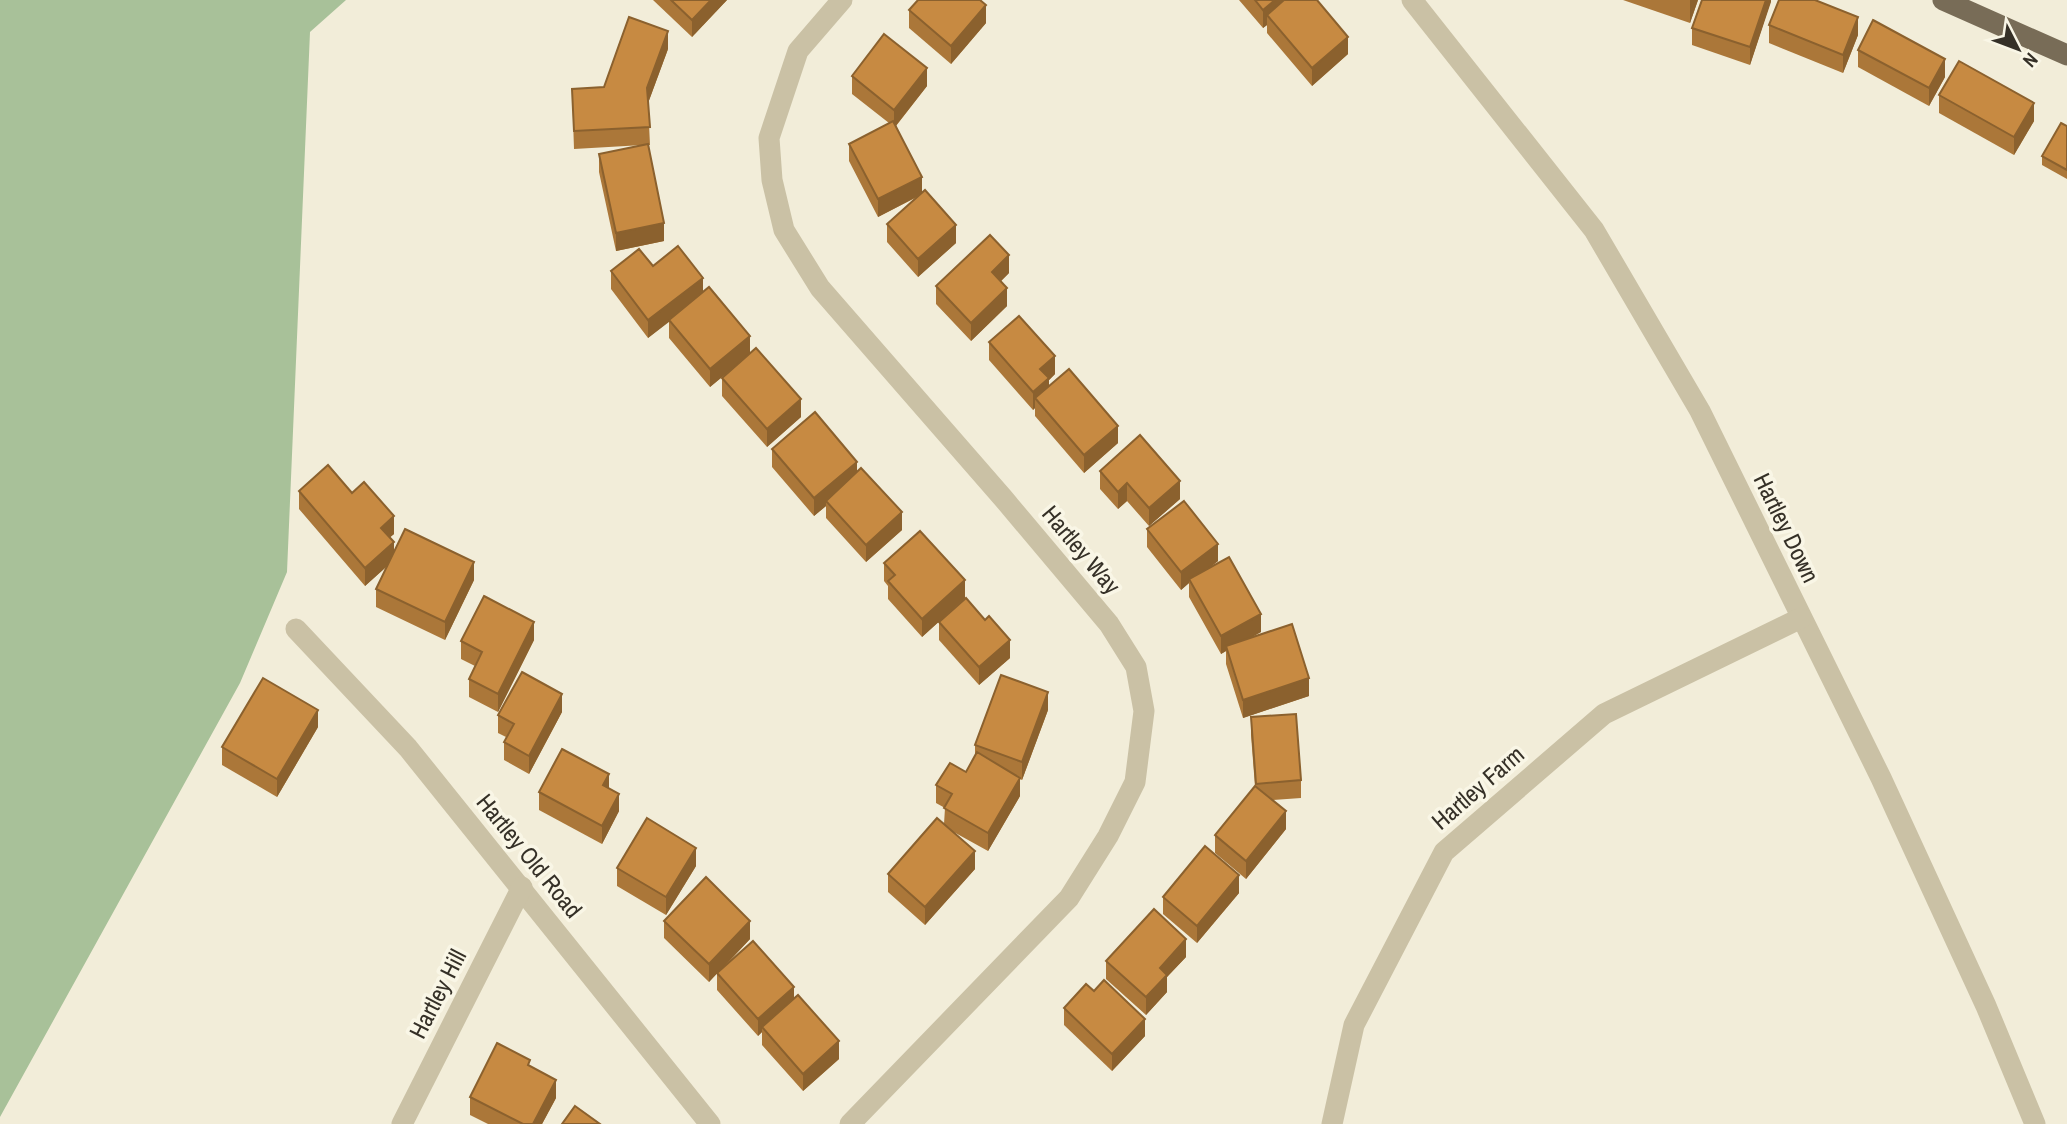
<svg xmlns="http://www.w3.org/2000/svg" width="2067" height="1124" viewBox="0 0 2067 1124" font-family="'Archivo Narrow',sans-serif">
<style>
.green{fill:#a8c199}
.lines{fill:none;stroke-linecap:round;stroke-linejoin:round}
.minor{stroke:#cac1a5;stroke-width:21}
.major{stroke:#786c57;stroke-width:21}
.wall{fill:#ab7739}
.shaded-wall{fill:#8b612e}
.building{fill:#c78a42;stroke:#8b612e;stroke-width:2}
.labels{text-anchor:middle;stroke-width:7;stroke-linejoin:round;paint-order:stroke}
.street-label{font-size:24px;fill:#353027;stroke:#f9f6e6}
</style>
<rect width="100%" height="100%" fill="#f2edd9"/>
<path class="green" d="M 0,0 L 346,0 L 310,32 L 287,572 L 240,683 L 0,1117 Z"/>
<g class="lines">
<g class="minor">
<path d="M 842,0 L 798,51 L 769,138 L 772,180 L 784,230 L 820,288 L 1003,498 L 1109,624 L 1136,667 L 1144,711 L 1135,782 L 1108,836 L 1069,898 L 850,1124"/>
<path d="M 1412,0 L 1594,230 L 1700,411 L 1881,778 L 1986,1006 L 2035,1124"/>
<path d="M 296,629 L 408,748 L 710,1124"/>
<path d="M 402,1124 L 522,887"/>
<path d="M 1332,1124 L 1354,1025 L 1444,852 L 1604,714 L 1801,618"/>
</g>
<path class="major" d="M 1943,0 L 2067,55"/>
</g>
<g class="wall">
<path d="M 653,0 L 727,0 L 692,37 Z"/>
<path d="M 1239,0 L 1317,0 L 1348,54 L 1312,86 L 1267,33 L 1267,25 L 1263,28 Z"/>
<path d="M 1623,0 L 1698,0 L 1690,23 Z"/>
<path d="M 1771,0 L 1750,65 L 1692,45 L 1692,28 Z"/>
<path d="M 909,10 L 986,23 L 951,64 L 909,28 Z"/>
<path d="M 1769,25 L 1858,35 L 1843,73 L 1769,43 Z"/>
<path d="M 668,49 L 648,103 L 650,145 L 648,145 L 664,241 L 616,251 L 599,172 L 599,154 L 643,145 L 574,149 L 572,89 L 604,87 Z"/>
<path d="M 1858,50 L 1945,77 L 1929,106 L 1858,67 Z"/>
<path d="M 852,76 L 927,86 L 896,126 L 922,193 L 956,243 L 918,277 L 887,242 L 887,224 L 919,196 L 878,217 L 849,161 L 849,144 L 889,123 L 852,94 Z"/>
<path d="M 1939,95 L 2034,121 L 2014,155 L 1939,113 Z"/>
<path d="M 2067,126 L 2067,179 L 2042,165 L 2042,156 Z"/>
<path d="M 653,266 L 703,292 L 750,354 L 801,417 L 767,447 L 722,396 L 722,378 L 747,356 L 710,387 L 669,338 L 669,321 L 648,338 L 611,289 L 611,271 Z"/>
<path d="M 1009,273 L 1001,281 L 1007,306 L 971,341 L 936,304 L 936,286 Z"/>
<path d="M 989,342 L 1055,374 L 1049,380 L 1049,387 L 1118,443 L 1084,473 L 1035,416 L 1035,408 L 1033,410 L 989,360 Z"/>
<path d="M 772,449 L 857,472 L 902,530 L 866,562 L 826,518 L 826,506 L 814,516 L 772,467 Z"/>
<path d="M 1100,471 L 1180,499 L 1149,526 L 1127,501 L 1118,509 L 1100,489 Z"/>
<path d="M 299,491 L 352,493 L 394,534 L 390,537 L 394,551 L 474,580 L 445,640 L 376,607 L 376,589 L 386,567 L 365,586 L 299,509 Z"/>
<path d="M 1147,529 L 1218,561 L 1208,569 L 1261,632 L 1248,639 L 1309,696 L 1243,718 L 1226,664 L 1226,651 L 1221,654 L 1189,597 L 1189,583 L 1181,590 L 1147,547 Z"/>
<path d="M 884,563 L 965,598 L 922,637 L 888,599 L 888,586 L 884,581 Z"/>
<path d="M 939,622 L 1010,658 L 979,685 L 939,640 Z"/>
<path d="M 534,640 L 498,712 L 469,697 L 469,679 L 475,666 L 461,659 L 461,641 Z"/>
<path d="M 1048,710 L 1022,780 L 1020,779 L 1020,796 L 988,851 L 950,830 L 975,869 L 925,925 L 888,892 L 888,874 L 944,824 L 945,808 L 936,803 L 936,785 L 966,772 L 975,756 L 975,745 Z"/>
<path d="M 562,712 L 529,774 L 504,760 L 504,742 L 506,737 L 498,733 L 498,715 Z"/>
<path d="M 1251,717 L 1301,780 L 1301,798 L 1273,800 L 1286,829 L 1246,879 L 1215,853 L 1215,835 L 1255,786 L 1251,735 Z"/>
<path d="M 318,727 L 277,797 L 222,765 L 222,747 Z"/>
<path d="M 609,789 L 619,811 L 602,844 L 539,810 L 539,792 Z"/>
<path d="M 696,866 L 666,915 L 617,886 L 617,868 Z"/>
<path d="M 1239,893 L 1197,943 L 1163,914 L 1163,897 Z"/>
<path d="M 664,921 L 750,939 L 723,968 L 794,999 L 839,1059 L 803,1091 L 762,1045 L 762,1032 L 758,1036 L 717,990 L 717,973 L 709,982 L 664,938 Z"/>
<path d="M 1186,957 L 1167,977 L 1167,992 L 1146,1015 L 1106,979 L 1106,961 Z"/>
<path d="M 1094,991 L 1145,1036 L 1112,1071 L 1064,1025 L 1064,1008 Z"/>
<path d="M 530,1067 L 556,1098 L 542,1124 L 488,1124 L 470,1115 L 470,1097 Z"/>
</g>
<g class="shaded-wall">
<path d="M 711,0 L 727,0 L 692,37 L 692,20 Z"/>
<path d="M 1275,0 L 1295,0 L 1267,15 L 1267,25 L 1263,28 L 1263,10 Z"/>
<path d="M 1690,0 L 1698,0 L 1690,23 Z"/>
<path d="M 1766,0 L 1771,0 L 1771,2 L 1750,65 L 1750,47 Z"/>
<path d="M 986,5 L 986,23 L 951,64 L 951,46 Z"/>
<path d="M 1858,17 L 1858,35 L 1843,73 L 1843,55 Z"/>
<path d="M 668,31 L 668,49 L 647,106 L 647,88 Z"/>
<path d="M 1348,37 L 1348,54 L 1312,86 L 1312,68 Z"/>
<path d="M 1945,59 L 1945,77 L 1929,106 L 1929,88 Z"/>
<path d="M 927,68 L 927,86 L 894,128 L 894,110 Z"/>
<path d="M 2034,103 L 2034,121 L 2014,155 L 2014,137 Z"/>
<path d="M 922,177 L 922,194 L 878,217 L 878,199 Z"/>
<path d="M 664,223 L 664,241 L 616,251 L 616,233 Z"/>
<path d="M 956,225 L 956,243 L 918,277 L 918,259 Z"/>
<path d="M 1009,255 L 1009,273 L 992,290 L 992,272 Z"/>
<path d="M 703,278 L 703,296 L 648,338 L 648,320 Z"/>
<path d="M 1007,288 L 1007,306 L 971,341 L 971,323 Z"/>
<path d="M 750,336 L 750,354 L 710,387 L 710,369 Z"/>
<path d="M 1055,356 L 1055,374 L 1049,380 L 1049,396 L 1035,398 L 1035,408 L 1033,410 L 1033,392 L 1040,369 Z"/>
<path d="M 801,399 L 801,417 L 767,447 L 767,429 Z"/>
<path d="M 1118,426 L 1118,443 L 1084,473 L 1084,455 Z"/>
<path d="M 857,462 L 857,479 L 826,501 L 826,506 L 814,516 L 814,498 Z"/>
<path d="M 1180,481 L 1180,499 L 1149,526 L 1149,508 Z"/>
<path d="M 1127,483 L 1127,501 L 1118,509 L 1118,492 Z"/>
<path d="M 902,512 L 902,530 L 866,562 L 866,545 Z"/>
<path d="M 394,516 L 394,534 L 381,545 L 381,528 Z"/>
<path d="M 394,542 L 394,560 L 365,586 L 365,568 Z"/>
<path d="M 1218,544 L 1218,561 L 1191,582 L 1189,579 L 1189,583 L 1181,590 L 1181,572 Z"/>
<path d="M 474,562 L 474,580 L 445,640 L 445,622 Z"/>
<path d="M 965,580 L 965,598 L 922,637 L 922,619 Z"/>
<path d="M 1261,614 L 1261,632 L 1227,651 L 1226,646 L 1226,651 L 1221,654 L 1221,636 Z"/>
<path d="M 534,622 L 534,640 L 498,712 L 498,694 Z"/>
<path d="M 1010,640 L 1010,658 L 979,685 L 979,667 Z"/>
<path d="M 1309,678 L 1309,696 L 1243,718 L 1243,700 Z"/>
<path d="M 1048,692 L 1048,710 L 1022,780 L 1022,762 Z"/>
<path d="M 562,694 L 562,712 L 529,774 L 529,756 Z"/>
<path d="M 318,710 L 318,727 L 277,797 L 277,779 Z"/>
<path d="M 609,774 L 609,792 L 603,785 Z"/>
<path d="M 1020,778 L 1020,796 L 988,851 L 988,833 Z"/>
<path d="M 619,794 L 619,811 L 602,844 L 602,826 Z"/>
<path d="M 1286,811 L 1286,829 L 1246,879 L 1246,861 Z"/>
<path d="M 696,848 L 696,866 L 666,915 L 666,897 Z"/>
<path d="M 975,851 L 975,869 L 925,925 L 925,907 Z"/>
<path d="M 1239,875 L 1239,893 L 1197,943 L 1197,926 Z"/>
<path d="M 750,921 L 750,939 L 709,982 L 709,964 Z"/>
<path d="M 1186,939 L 1186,957 L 1167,977 L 1167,992 L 1146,1015 L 1146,997 L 1160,968 Z"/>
<path d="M 794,987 L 794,1005 L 762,1027 L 762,1032 L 758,1036 L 758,1019 Z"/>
<path d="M 1145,1019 L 1145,1036 L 1112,1071 L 1112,1054 Z"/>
<path d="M 839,1041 L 839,1059 L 803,1091 L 803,1074 Z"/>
<path d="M 556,1080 L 556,1098 L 542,1124 L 533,1124 Z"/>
</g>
<g class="building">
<path d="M 671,0 L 711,0 L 692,20 Z"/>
<path d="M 918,0 L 980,0 L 986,5 L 951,46 L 909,10 Z"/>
<path d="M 1255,0 L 1275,0 L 1263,10 Z"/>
<path d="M 1284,0 L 1317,0 L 1348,37 L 1312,68 L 1267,15 Z"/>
<path d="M 1702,0 L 1766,0 L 1750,47 L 1692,28 Z"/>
<path d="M 1779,0 L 1815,0 L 1858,17 L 1843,55 L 1769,25 Z"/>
<path d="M 629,17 L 668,31 L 647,88 L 650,127 L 574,131 L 572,89 L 604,87 Z"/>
<path d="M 1873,20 L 1945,59 L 1929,88 L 1858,50 Z"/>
<path d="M 884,34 L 927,68 L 894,110 L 852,76 Z"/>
<path d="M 1959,61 L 2034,103 L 2014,137 L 1939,95 Z"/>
<path d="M 893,121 L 922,177 L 878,199 L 849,144 Z"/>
<path d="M 2061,123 L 2067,126 L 2067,170 L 2042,156 Z"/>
<path d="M 648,144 L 664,223 L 616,233 L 599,154 Z"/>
<path d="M 925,190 L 956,225 L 918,259 L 887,224 Z"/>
<path d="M 990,235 L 1009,255 L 992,272 L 1007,288 L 971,323 L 936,286 Z"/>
<path d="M 678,246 L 703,278 L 648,320 L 611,271 L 639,249 L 653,266 Z"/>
<path d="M 709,287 L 750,336 L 710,369 L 669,320 Z"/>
<path d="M 1019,316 L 1055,356 L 1040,369 L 1049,378 L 1033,392 L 989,342 Z"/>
<path d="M 756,348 L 801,399 L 767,429 L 722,378 Z"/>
<path d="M 1069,369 L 1118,426 L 1084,455 L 1035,398 Z"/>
<path d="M 815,412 L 857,462 L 814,498 L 772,449 Z"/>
<path d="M 1140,435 L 1180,481 L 1149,508 L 1127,483 L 1118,492 L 1100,471 Z"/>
<path d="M 328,465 L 352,493 L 364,482 L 394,516 L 381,528 L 394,542 L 365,568 L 299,491 Z"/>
<path d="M 861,468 L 902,512 L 866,545 L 826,501 Z"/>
<path d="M 1184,501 L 1218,544 L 1181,572 L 1147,529 Z"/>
<path d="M 405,529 L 474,562 L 445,622 L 376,589 Z"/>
<path d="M 920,531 L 965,580 L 922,619 L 888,581 L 895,575 L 884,563 Z"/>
<path d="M 1229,557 L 1261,614 L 1221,636 L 1189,579 Z"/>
<path d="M 484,596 L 534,622 L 498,694 L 469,679 L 482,652 L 461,641 Z"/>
<path d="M 966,598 L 985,620 L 989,616 L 1010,640 L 979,667 L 939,622 Z"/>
<path d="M 1292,624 L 1309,678 L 1243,700 L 1226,646 Z"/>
<path d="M 522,672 L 562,694 L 529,756 L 504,742 L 514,724 L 498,715 Z"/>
<path d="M 1001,675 L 1048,692 L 1022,762 L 975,745 Z"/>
<path d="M 263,678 L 318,710 L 277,779 L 222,747 Z"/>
<path d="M 1296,714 L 1301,780 L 1256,784 L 1251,717 Z"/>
<path d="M 562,749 L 609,774 L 603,785 L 619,794 L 602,826 L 539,792 Z"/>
<path d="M 977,752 L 1020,778 L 988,833 L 944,808 L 952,794 L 936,785 L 950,763 L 966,772 Z"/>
<path d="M 1255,786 L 1286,811 L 1246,861 L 1215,835 Z"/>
<path d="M 647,818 L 696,848 L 666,897 L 617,868 Z"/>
<path d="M 937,818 L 975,851 L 925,907 L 888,874 Z"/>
<path d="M 1205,846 L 1239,875 L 1197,926 L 1163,897 Z"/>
<path d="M 706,877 L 750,921 L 709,964 L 664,921 Z"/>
<path d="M 1154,909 L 1186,939 L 1160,968 L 1167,975 L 1146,997 L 1106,961 Z"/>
<path d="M 753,941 L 794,987 L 758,1019 L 717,973 Z"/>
<path d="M 1104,980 L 1145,1019 L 1112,1054 L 1064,1008 L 1086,984 L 1094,991 Z"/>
<path d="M 798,995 L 839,1041 L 803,1074 L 762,1027 Z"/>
<path d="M 497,1043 L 530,1060 L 528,1065 L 556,1080 L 533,1124 L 523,1124 L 470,1097 Z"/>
<path d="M 575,1106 L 600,1124 L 562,1124 Z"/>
</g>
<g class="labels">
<g class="street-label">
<text transform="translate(1786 528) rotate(64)" y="8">Hartley Down</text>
<text transform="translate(1081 550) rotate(50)" y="8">Hartley Way</text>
<text transform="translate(1478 788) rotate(-41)" y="8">Hartley Farm</text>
<text transform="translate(529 856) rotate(51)" y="8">Hartley Old Road</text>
<text transform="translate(438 994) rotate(-63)" y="8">Hartley Hill</text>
</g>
</g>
<g transform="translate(2018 49) rotate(132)" stroke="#f9f6e6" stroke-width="5" paint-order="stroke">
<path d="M0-5L12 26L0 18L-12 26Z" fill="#353027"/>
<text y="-10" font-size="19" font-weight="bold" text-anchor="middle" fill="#353027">N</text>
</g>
</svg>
